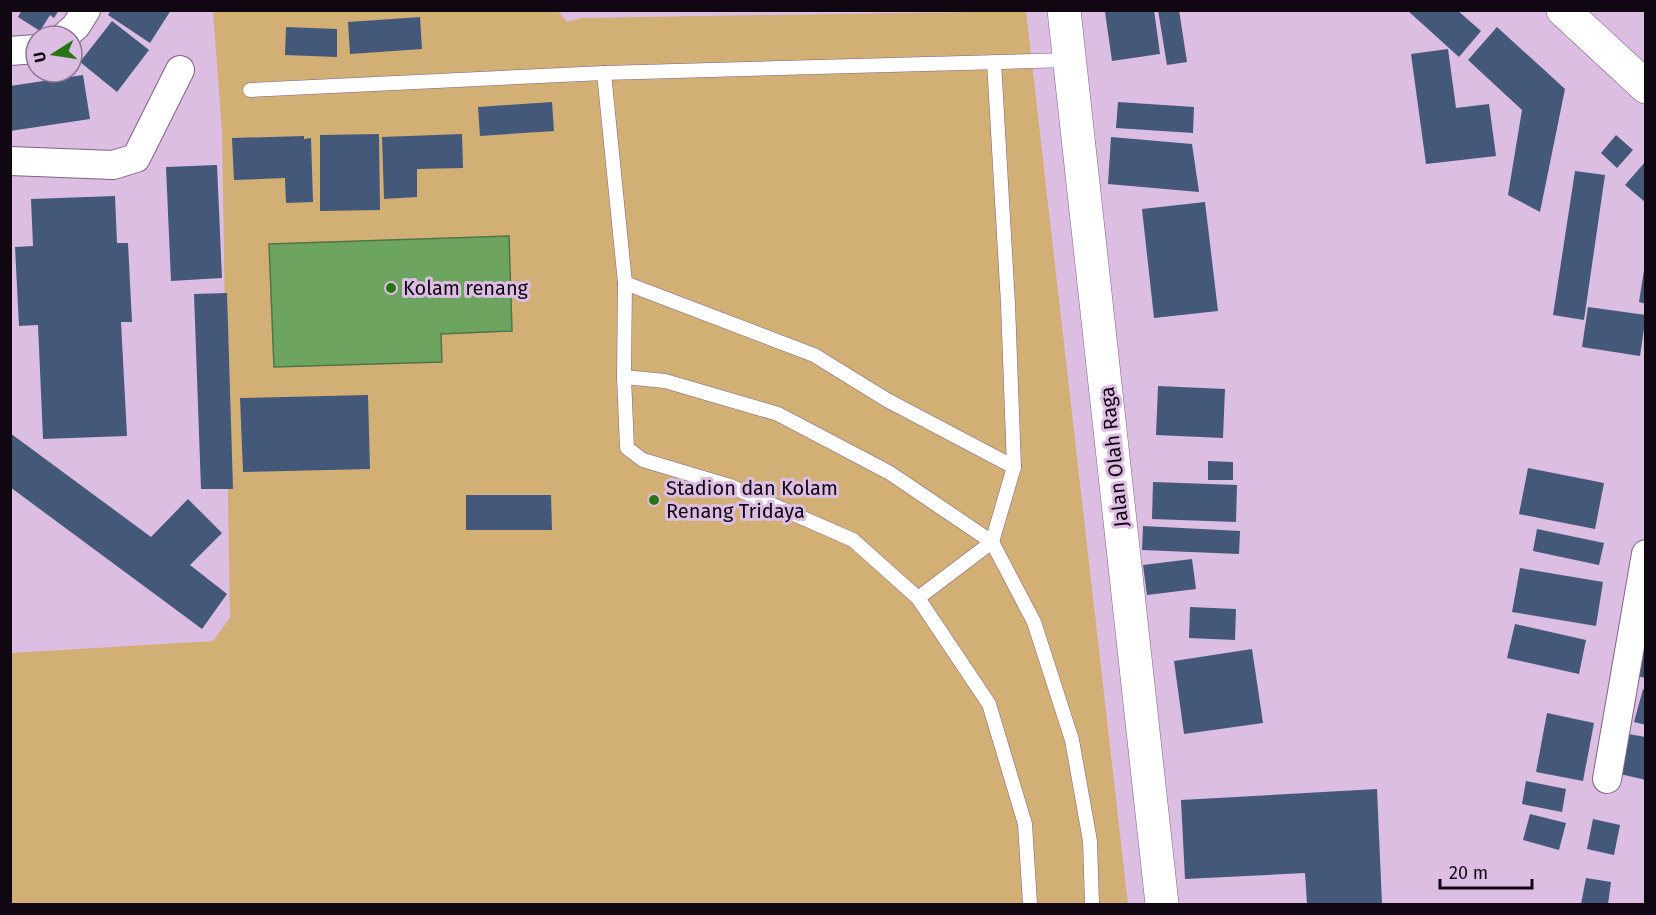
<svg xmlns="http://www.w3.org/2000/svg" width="1656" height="915" viewBox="0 0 1656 915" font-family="'Fira Sans',sans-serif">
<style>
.green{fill:#d2af74}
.water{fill:#6da460;stroke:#517549;stroke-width:1.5}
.building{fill:#445879}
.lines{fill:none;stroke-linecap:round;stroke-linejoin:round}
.lane-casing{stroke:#7d6283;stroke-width:15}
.street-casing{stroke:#7d6283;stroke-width:30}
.secondary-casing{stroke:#7d6283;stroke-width:34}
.lane{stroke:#fff;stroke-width:14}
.street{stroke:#fff;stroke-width:28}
.secondary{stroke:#fff;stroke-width:33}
.poi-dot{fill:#2a7315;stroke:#dcbee3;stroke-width:2}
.labels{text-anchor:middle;stroke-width:6;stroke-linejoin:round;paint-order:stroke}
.poi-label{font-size:20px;fill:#110713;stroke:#dcbee3;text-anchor:start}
.street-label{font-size:20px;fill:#110713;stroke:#dcbee3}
</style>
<rect width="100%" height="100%" fill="#dcbee3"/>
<path class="green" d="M 557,10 L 567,22 L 581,18 L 1026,11 L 1128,904 L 11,904 L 11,653 L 213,641 L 230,618 L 222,132 L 213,11 Z"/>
<path class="water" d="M 509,236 L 512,331 L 441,334 L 442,362 L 274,367 L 269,244 Z"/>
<g class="building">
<path d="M 22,10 L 59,10 L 54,18 L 50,15 L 40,31 L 18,17 Z"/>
<path d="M 111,10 L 171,10 L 150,43 L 108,15 Z"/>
<path d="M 1154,10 L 1160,54 L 1112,61 L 1105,12 Z"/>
<path d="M 1158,10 L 1179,10 L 1187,62 L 1167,65 Z"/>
<path d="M 1407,10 L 1457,10 L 1481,31 L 1459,57 Z"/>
<path d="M 420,17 L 422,49 L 350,54 L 348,22 Z"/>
<path d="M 112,21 L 149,50 L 117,92 L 80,62 Z"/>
<path d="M 286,27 L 337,29 L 337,57 L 285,55 Z"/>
<path d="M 1497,27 L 1565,89 L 1540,212 L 1508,195 L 1522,110 L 1468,60 Z"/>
<path d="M 1448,49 L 1456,108 L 1489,104 L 1496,156 L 1426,164 L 1411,54 Z"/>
<path d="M 83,75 L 90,119 L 10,131 L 10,86 Z"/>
<path d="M 552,102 L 554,131 L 480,136 L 478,107 Z"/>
<path d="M 1118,102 L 1194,107 L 1193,133 L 1116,128 Z"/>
<path d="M 379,134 L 380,210 L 320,211 L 320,135 Z"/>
<path d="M 462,134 L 463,168 L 417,169 L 417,197 L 384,199 L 382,137 Z"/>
<path d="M 1616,135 L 1633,150 L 1617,168 L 1601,153 Z"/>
<path d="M 304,136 L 304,139 L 311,138 L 313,202 L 286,203 L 285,178 L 234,180 L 232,138 Z"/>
<path d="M 1111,137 L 1192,144 L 1199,192 L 1108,184 Z"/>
<path d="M 1646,161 L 1646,203 L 1625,185 Z"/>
<path d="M 217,165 L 222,278 L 171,281 L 166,167 Z"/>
<path d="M 1575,171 L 1605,175 L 1584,320 L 1553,315 Z"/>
<path d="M 115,196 L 117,243 L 128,243 L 132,322 L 121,322 L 127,436 L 43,439 L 38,325 L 19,326 L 15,247 L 33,246 L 31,199 Z"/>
<path d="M 1205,202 L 1218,311 L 1154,318 L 1142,209 Z"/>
<path d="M 1644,270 L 1646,270 L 1646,304 L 1639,302 Z"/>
<path d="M 227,293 L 233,489 L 201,489 L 194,294 Z"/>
<path d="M 1588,307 L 1646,315 L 1640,356 L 1582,347 Z"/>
<path d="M 1158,386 L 1225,389 L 1223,438 L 1156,435 Z"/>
<path d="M 368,395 L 370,469 L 243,472 L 240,398 Z"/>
<path d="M 10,433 L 151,537 L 188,499 L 222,533 L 190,565 L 227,594 L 202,629 L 10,487 Z"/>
<path d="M 1208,461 L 1233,462 L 1233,480 L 1208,480 Z"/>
<path d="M 1528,468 L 1604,483 L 1595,529 L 1519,514 Z"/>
<path d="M 1153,482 L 1237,485 L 1236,522 L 1152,519 Z"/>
<path d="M 466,495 L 551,495 L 552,530 L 466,530 Z"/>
<path d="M 1143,526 L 1240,531 L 1239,554 L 1142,550 Z"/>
<path d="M 1537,529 L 1604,543 L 1599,565 L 1533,551 Z"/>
<path d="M 1192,559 L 1196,589 L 1147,595 L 1143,565 Z"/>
<path d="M 1520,568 L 1603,582 L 1596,626 L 1512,612 Z"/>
<path d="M 1190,607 L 1236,609 L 1235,640 L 1189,638 Z"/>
<path d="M 1515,624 L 1586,640 L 1579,674 L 1507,658 Z"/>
<path d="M 1646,638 L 1646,678 L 1631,675 Z"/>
<path d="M 1252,649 L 1263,723 L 1184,734 L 1174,661 Z"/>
<path d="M 1643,689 L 1646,690 L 1646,725 L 1634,722 Z"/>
<path d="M 1547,713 L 1594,723 L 1583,781 L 1536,772 Z"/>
<path d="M 1628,734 L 1646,737 L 1646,780 L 1620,774 Z"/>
<path d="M 1526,781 L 1566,789 L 1562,812 L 1522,804 Z"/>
<path d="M 1377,789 L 1382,904 L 1307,904 L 1305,873 L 1185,879 L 1181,800 Z"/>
<path d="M 1530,814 L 1566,823 L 1559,850 L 1523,840 Z"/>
<path d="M 1593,819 L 1620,825 L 1614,855 L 1587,849 Z"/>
<path d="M 1586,878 L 1611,882 L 1608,904 L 1581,904 Z"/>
</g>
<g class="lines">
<g class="lane-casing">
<g id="lane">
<path d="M 994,62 L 1008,304 L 1014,467"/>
<path d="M 604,73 L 625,283 L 624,377 L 665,381 L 778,414 L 890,473 L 992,542 L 1034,622 L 1072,740 L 1090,841 L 1092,904"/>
<path d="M 250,90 L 604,73 L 1069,60"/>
<path d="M 625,283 L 814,355 L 887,400 L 1014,467 L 992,542 L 918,598"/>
<path d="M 624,377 L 627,448 L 643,460 L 730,486 L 853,540 L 918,598 L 989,704 L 1025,824 L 1030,904"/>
</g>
</g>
<g class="street-casing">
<g id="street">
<path d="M 65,36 L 76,26 L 86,10"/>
<path d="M 10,51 L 36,49"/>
<path d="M 10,161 L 113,165 L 136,158 L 180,70"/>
<path d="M 1607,779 L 1646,554"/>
</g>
</g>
<g class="secondary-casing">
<g id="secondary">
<path d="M 1064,10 L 1162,904"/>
<path d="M 1563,10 L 1646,87"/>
</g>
</g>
<use href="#lane" class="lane"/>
<use href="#street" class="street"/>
<use href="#secondary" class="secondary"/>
</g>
<g class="poi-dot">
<circle cx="391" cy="288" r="6"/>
<circle cx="654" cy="500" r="6"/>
</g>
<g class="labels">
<g class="poi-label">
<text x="403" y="295">Kolam renang</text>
<text x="666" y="495">Stadion dan Kolam<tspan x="666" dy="23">Renang Tridaya</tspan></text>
</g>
<g class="street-label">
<text transform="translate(1114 457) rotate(-96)" y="7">Jalan Olah Raga</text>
</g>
</g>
<rect width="1656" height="915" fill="none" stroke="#110713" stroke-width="24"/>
<g transform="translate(54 54) rotate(258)"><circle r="28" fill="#dcbee3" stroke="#8b7590" stroke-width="1.5"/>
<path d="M0-4.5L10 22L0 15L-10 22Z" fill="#2a7315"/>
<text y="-9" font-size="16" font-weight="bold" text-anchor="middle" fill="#110713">U</text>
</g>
<path d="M1440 879v9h92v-9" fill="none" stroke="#110713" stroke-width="3"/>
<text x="1449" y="879" font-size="18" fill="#110713" stroke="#dcbee3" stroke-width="4.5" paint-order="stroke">20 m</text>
</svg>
